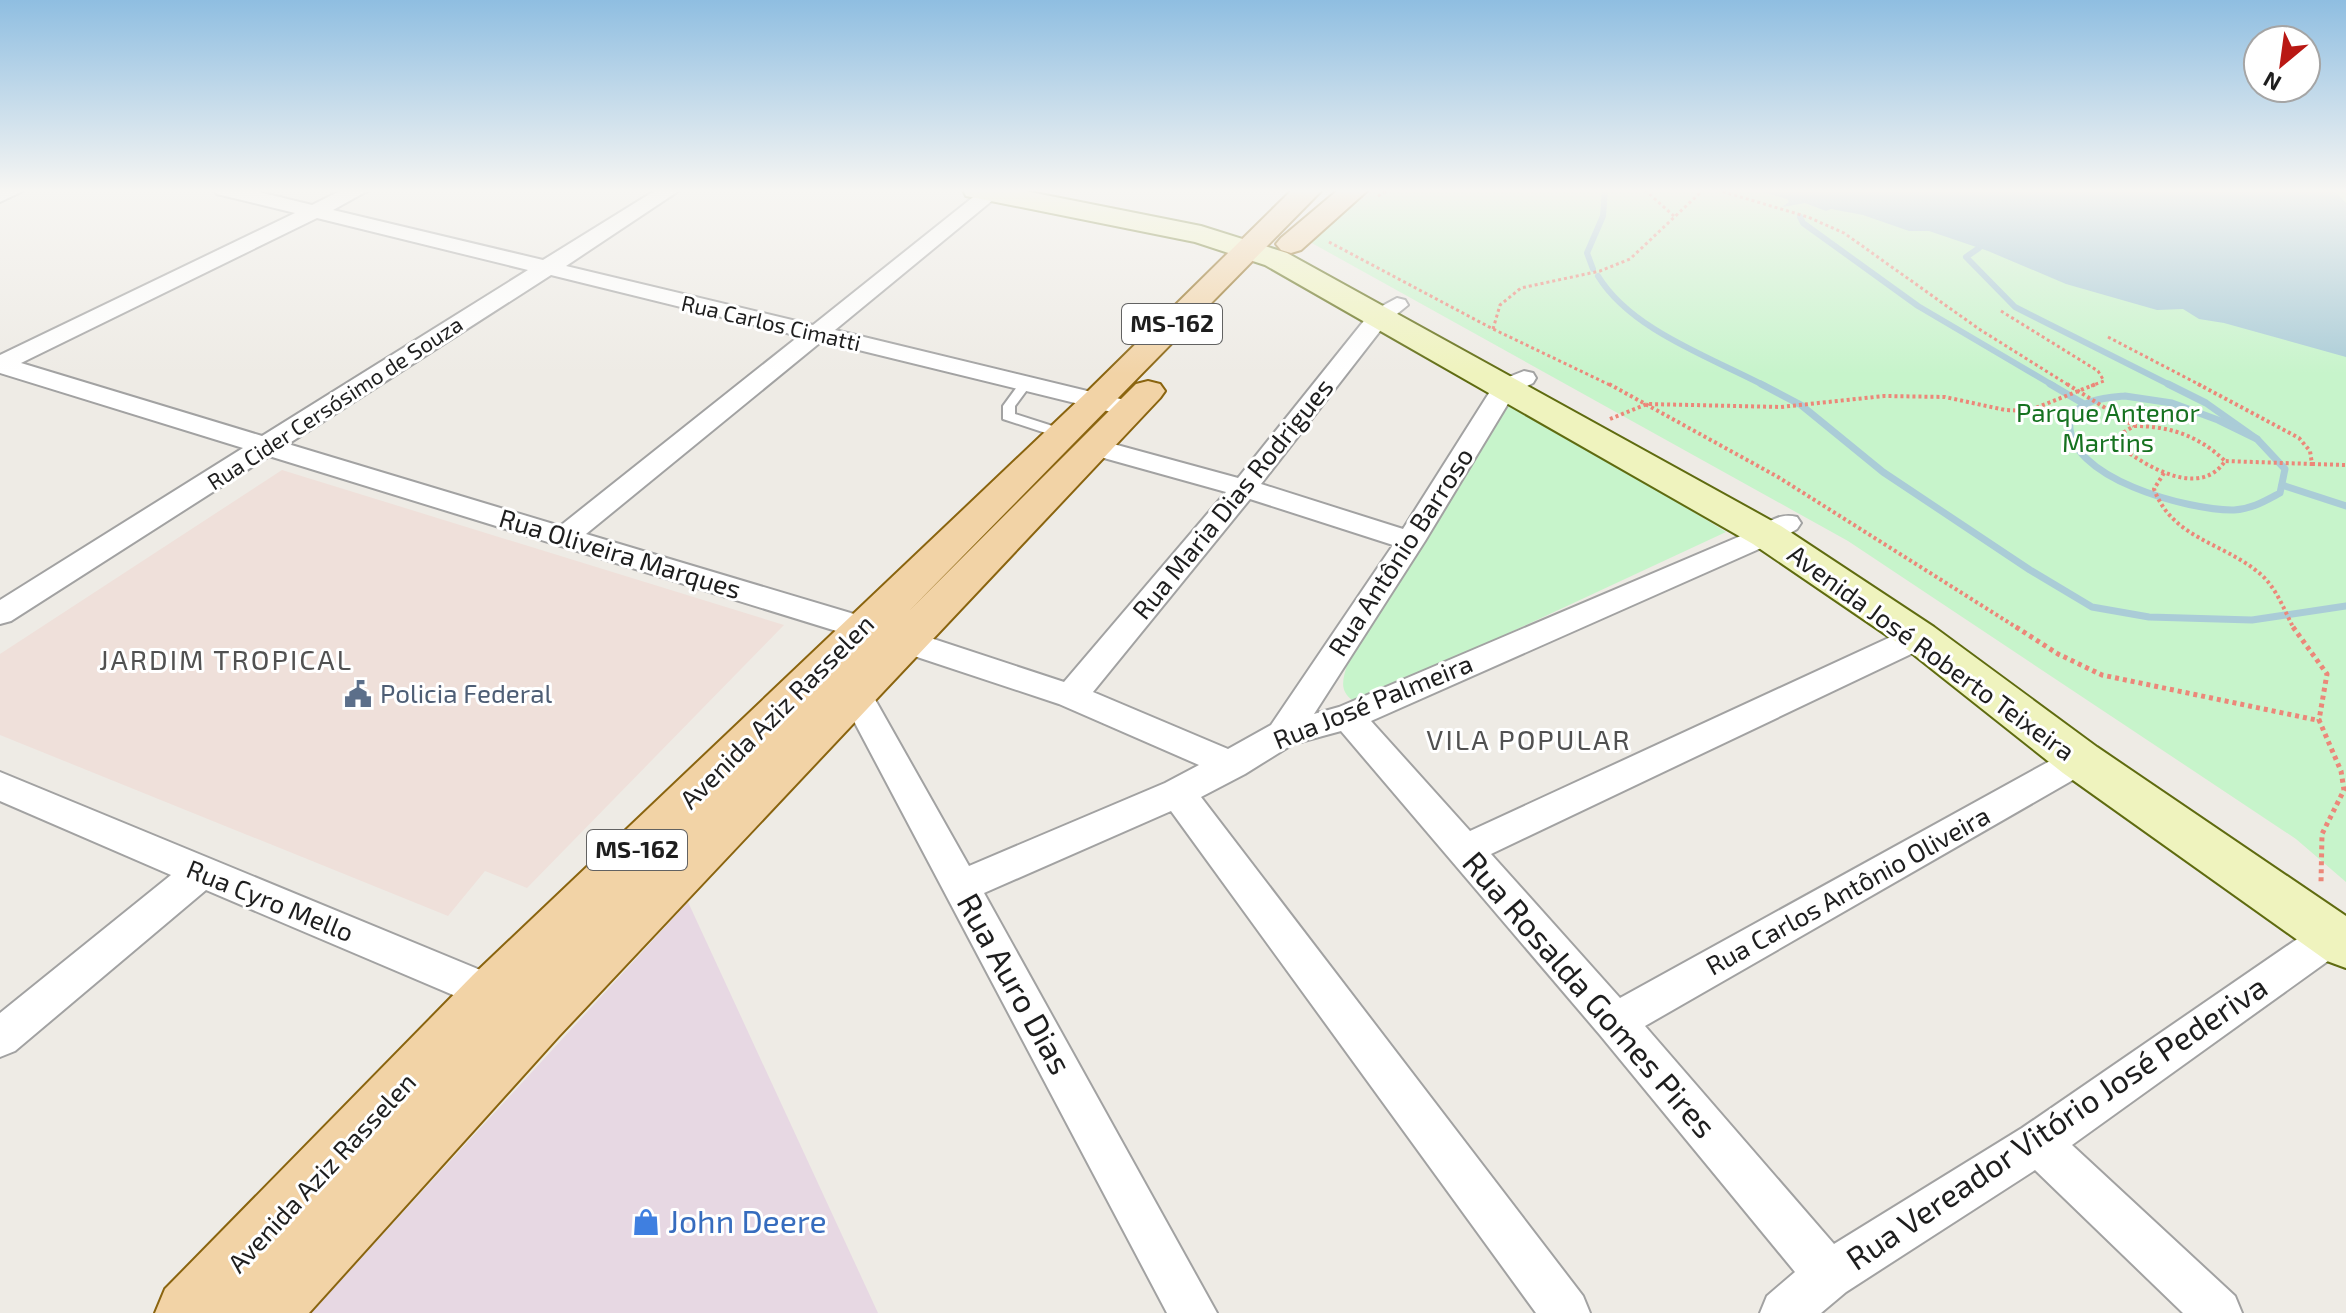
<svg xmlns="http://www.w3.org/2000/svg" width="2346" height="1313" viewBox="0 0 2346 1313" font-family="'Exo 2',sans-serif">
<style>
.industrial{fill:#e7d8e3}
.military{fill:#efe0da}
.park{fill:#c7f4cb}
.water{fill:#aaccd7}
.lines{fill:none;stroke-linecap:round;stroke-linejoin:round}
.stream-far1{stroke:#aaccd7;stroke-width:6}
.stream{stroke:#aaccd7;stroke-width:7}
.lane-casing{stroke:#a2a2a2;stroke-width:4}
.street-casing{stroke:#a2a2a2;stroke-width:4}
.secondary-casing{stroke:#5f6b10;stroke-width:4}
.primary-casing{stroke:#8a640f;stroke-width:4}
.path-far2{stroke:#ec8779;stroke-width:3;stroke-dasharray:3 3;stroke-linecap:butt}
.path-far1{stroke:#ec8779;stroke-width:4;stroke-dasharray:3 3;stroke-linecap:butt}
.path{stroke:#ec8779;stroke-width:5;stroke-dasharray:4 4;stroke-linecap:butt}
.lane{fill:#fff;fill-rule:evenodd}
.street{fill:#fff;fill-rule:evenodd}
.secondary{fill:#eff3be;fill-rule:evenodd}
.primary{fill:#f2d3a6;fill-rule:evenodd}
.labels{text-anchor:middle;stroke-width:6;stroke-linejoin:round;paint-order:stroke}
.far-street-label{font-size:22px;fill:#1e1e1e;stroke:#fff}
.shield{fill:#fff;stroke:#626262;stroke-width:2}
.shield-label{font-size:24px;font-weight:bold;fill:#1e1e1e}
.park-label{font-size:26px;fill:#167220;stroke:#fff}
.street-label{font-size:26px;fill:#1e1e1e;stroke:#fff}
.service-label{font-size:26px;fill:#4e5e75;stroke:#fff;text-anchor:start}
.neighbourhood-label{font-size:28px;letter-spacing:2px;fill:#515151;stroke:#fff}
.near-street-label{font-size:32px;fill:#1e1e1e;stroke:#fff}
.near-shop-label{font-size:32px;fill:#366cbe;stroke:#fff;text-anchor:start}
</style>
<rect width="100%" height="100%" fill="#eeebe5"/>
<path class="industrial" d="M 688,902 L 878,1313 L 311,1313 L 429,1184 Z"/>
<path class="military" d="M 282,470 L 784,625 L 527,888 L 485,871 L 448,916 L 0,735 L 0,654 Z"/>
<g class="park">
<path d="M 1374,190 L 2346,190 L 2346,882 L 2296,839 L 1848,541 L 1310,242 L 1323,227 Z"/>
<path d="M 1510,398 L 1726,532 L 1371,697 L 1352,700 C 1339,690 1343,679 1347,665 Z"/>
</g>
<path class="water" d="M 1757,190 L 2334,190 L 2346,203 L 2346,357 L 2224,323 L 2199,319 L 2183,309 L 2157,310 L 2066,284 L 1988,251 L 1929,231 L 1909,231 L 1863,215 L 1831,209 L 1826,211 L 1805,203 L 1782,207 L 1789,202 L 1787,199 Z"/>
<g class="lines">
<g class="stream-far1">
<path d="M 1800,217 L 1803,223 L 1918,306 L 2054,386"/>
<path d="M 1979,248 L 1966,257 L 2015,307 L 2172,386"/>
<path d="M 1593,269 L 1587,253 L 1603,216 L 1605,190"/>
<path d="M 1598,276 C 1631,330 1710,357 1765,386"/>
</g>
<g class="stream">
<path d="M 1761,384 L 1801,405 L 1883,472 L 2030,570 L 2092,607 L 2149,617 L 2252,620 L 2346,606"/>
<path d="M 2050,384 L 2084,404"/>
<path d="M 2168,384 L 2206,403 L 2257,439"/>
<path d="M 2125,396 L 2172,403 L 2218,420 L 2257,439 L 2285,469 L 2280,493 C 2265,501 2252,509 2234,510 C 2191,511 2063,478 2070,420 C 2080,399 2104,398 2125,396 Z"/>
<path d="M 2282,485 L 2346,506"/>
</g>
<g class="lane-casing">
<path id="lane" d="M 1026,379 L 1032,383 L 1015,406 L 1015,414 L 1068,431 L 1068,437 L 1058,437 L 1003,419 L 1003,406 L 1022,380 Z"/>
</g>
<g class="street-casing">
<g id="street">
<path d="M 0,190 L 25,190 L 0,202 Z"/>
<path d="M 214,190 L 251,190 L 312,205 L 342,190 L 369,190 L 333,210 L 543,260 L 656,190 L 680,190 L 566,266 L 813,325 L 982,190 L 1005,190 L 835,330 L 1141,404 L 1145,409 L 1141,414 L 1132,417 L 822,341 L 586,534 L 894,626 L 1064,682 L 1226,492 L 1086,453 L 1082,447 L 1086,441 L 1095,439 L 1238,478 L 1371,312 L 1397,298 L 1405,300 L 1408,305 L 1387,322 L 1261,484 L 1403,529 L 1496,382 L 1524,371 L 1533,373 L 1536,378 L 1533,383 L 1515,392 L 1425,541 L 1314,714 L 1339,707 L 1757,529 C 1771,520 1781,513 1797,517 L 1801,523 L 1797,529 L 1777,541 L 1371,721 L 1470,831 L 1908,629 L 1919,626 L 1930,629 L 1935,637 L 1930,645 L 1491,854 L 1620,998 L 2068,751 L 2080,747 L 2092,751 L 2097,760 L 2092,769 L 1645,1026 L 1834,1244 L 2022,1128 L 2319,924 L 2333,919 L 2346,924 L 2346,948 L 2072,1145 L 2235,1296 L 2242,1313 L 2183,1313 L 2035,1170 L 1846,1292 L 1821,1313 L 1760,1313 L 1767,1296 L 1795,1272 L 1600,1035 L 1341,731 L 1293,744 L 1245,774 L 1201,797 L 1583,1296 L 1590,1313 L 1536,1313 L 1171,811 L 984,893 L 1217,1313 L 1167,1313 L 828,672 L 833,664 L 844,661 L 855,664 L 969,866 L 1165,783 L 1199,765 L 1059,704 L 872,642 L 269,456 L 11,621 L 0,624 L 0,600 L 243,448 L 0,373 L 0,355 L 295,213 L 217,194 ZM 317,218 L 528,270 L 262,436 L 21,363 ZM 551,275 L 799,336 L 560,526 L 288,444 ZM 1250,499 L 1393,545 L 1271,725 L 1228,749 L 1093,692 Z"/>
<path d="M 0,772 L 519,986 L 525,999 L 519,1012 L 505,1017 L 206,890 L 15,1051 L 0,1057 L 0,1013 L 171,875 L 0,801 Z"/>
</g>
</g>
<g class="secondary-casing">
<path id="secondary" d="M 963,190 L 1020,190 L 1201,226 L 1287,253 L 1781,526 L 1934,627 L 2097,747 L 2346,916 L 2346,968 L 2327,961 L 2063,773 L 1904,647 L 1753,544 L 1265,265 L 1195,242 L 976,198 L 966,196 Z"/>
</g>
<g class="primary-casing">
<g id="primary">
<path d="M 1292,190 L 1322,190 L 910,610 L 1136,384 L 1148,381 L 1160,384 L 1165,391 L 1160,398 L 559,1036 L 309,1313 L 155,1313 L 165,1289 L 473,975 L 1086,393 Z"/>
<path d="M 1338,190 L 1368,190 L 1301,250 L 1291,253 L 1281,250 L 1276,244 L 1281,238 Z"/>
</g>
</g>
<g class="path-far2">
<path d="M 1645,190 L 1674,216"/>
<path d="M 1717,190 L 1808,217 L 1844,233 L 1979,329 L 2070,386"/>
<path d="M 1378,196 L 1388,190"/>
<path d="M 1329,242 L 1493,329 L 1612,386"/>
<path d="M 2001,311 L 2098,371 L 2104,381 L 2091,386"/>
<path d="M 1493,329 L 1500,305 L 1521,288 L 1600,271 L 1630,259 L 1703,190"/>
<path d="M 2108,337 L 2202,386"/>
</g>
<g class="path-far1">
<path d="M 1609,384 L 1778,477 L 2019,629"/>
<path d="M 2067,384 L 2134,426"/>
<path d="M 2198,384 L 2299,438 L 2310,451 L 2312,464 L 2225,461"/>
<path d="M 1610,419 L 1647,404 L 1781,407 L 1884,396 L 1945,397 L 2005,410 L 2028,411 L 2096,384"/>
<path d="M 2134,426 C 2170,426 2199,436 2225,461 C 2201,498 2148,468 2121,447 L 2121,434 Z"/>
<path d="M 2312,464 L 2346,465"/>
<path d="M 2164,473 L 2154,489 C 2172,538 2221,542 2258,572 C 2276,586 2284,610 2294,629"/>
</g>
<g class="path">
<path d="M 2016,627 L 2058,654 L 2102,675 L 2321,721"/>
<path d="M 2293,627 L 2327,674 L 2319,720 L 2341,771 L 2344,790 L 2322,834 L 2321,883"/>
</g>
<use href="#lane" class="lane"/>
<use href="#street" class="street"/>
<use href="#secondary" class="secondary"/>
<use href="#primary" class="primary"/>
</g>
<linearGradient id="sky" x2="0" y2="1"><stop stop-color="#8fbee1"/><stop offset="0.51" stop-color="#f7f6f3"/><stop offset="1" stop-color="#f7f6f3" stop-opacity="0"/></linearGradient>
<rect width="2346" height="374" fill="url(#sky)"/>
<defs>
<g id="civic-bare" transform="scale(2.16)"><path d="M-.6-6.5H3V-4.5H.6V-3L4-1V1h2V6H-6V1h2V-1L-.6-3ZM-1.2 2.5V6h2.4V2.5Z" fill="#5c6f8a" stroke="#fff" stroke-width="2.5" paint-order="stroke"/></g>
<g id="shop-bare" transform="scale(2.16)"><path d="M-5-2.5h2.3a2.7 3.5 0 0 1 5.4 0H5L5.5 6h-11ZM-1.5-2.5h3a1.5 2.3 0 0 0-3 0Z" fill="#3f7fe0" stroke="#fff" stroke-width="2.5" paint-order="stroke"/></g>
</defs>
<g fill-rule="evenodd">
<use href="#civic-bare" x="358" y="694"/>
<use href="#shop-bare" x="646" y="1222"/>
</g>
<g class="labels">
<g class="far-street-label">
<text transform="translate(771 323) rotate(13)" y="8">Rua Carlos Cimatti</text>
<text transform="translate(335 403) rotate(-33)" y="8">Rua Cider Cersósimo de Souza</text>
</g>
<g class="shield">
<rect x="1122" y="304" width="100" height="40" rx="6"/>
<rect x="587" y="830" width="100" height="40" rx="6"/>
</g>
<g class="shield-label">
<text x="1172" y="332">MS-162</text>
<text x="637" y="858">MS-162</text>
</g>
<g class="park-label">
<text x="2108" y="422">Parque Antenor<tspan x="2108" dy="30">Martins</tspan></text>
</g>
<g class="street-label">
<text transform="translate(1233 499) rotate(-51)" y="9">Rua Maria Dias Rodrigues</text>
<text transform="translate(1401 552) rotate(-57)" y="9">Rua Antônio Barroso</text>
<text transform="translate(620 554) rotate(17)" y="9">Rua Oliveira Marques</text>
<text transform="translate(1931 653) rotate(36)" y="9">Avenida José Roberto Teixeira</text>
<text transform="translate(1373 702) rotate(-22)" y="9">Rua José Palmeira</text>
<text transform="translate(777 712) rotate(-45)" y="9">Avenida Aziz Rasselen</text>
<text transform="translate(1848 891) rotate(-29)" y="9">Rua Carlos Antônio Oliveira</text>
<text transform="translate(270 901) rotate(22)" y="9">Rua Cyro Mello</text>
<text transform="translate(322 1173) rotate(-47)" y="9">Avenida Aziz Rasselen</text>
</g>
<g class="service-label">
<text x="380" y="703">Policia Federal</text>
</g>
<g class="neighbourhood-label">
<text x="226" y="670">JARDIM TROPICAL</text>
<text x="1529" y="750">VILA POPULAR</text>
</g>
<g class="near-street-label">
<text transform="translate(1014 984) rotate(61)" y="11">Rua Auro Dias</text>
<text transform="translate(1589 995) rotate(49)" y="11">Rua Rosalda Gomes Pires</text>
<text transform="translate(2057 1123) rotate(-34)" y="11">Rua Vereador Vitório José Pederiva</text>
</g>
<g class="near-shop-label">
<text x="668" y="1233">John Deere</text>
</g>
</g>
<g transform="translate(2282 64) rotate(209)"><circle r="38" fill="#ffffff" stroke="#a5a5a5" stroke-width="2"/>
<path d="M0-6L14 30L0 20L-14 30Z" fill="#b91814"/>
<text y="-12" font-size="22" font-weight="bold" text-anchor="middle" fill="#1e1e1e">N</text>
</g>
</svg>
